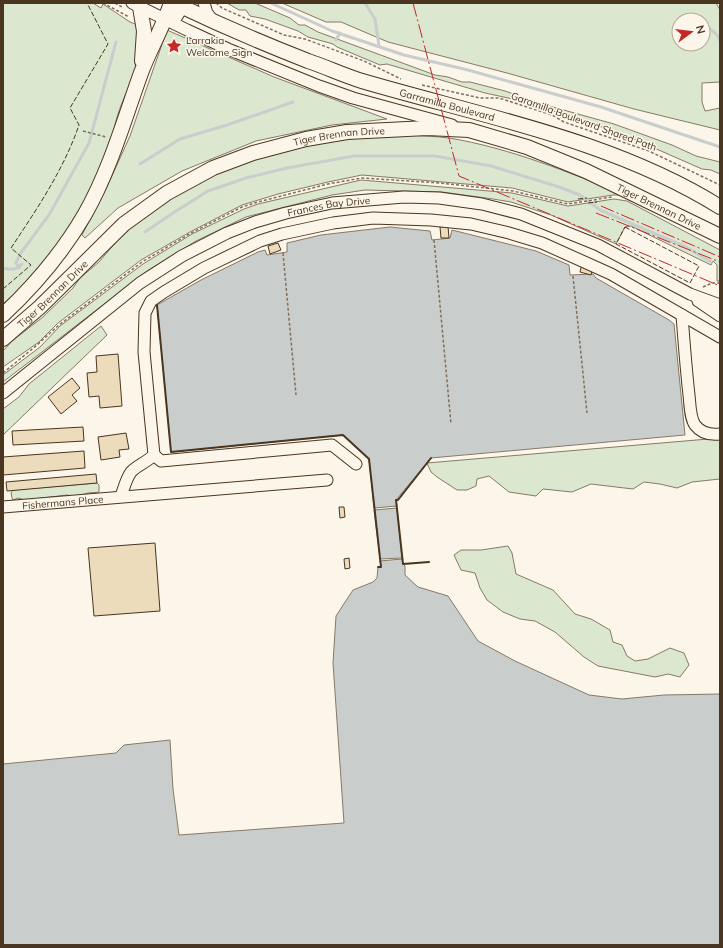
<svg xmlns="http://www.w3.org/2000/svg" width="723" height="948" viewBox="0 0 723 948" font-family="Mulish,sans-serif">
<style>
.green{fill:#dce7d0;stroke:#887966;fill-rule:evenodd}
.water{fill:#c9cecd;stroke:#887966}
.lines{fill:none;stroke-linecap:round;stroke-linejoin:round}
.stream{stroke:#c9cecd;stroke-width:3}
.building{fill:#ecdcbc;stroke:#4a3520}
.minor-casing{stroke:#4a3520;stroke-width:13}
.major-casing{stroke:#4a3520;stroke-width:16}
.path{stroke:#7f6f5c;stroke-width:1.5;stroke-dasharray:3 2;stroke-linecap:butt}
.minor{stroke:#fbf6e9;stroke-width:11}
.major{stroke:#fbf6e9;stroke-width:14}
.fence{stroke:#4a3520;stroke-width:1;stroke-dasharray:5 2;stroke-linecap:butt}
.wall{stroke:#4a3520;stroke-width:2}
.power{stroke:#c62828;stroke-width:1;stroke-dasharray:14 3 2 3;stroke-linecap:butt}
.labels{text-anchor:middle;stroke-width:3;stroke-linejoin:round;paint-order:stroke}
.poi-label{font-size:10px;fill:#4a3520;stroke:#fbf6e9;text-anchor:start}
.street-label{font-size:10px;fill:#4a3520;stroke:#fbf6e9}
</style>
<rect width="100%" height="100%" fill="#fbf6e9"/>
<g class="green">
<path d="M 3,3 L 93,3 L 101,8 L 103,4 L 130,22 L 140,26 C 139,36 140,46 138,56 C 136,75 125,93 119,111 C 114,124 113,139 108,152 C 87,205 48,269 3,304 Z"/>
<path d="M 227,3 L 255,3 L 290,18 L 299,25 L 305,25 L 318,32 L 435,75 L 448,77 L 462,82 L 470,82 L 505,91 L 542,104 L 614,124 L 672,145 L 696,156 L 720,162 L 720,174 L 711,170 L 702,169 L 620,133 L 522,101 L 485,93 L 387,64 L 380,65 L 337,47 L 333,44 L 308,37 L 298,31 L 265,19 L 250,16 L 246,10 L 239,10 Z"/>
<path d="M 282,3 L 716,3 L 720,10 L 720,82 L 702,83 L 702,102 L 705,111 L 720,108 L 720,130 L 634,109 L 507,73 L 388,42 L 341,22 L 326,22 ZM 679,20 L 703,20 L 703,44 L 679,44 Z"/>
<path d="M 167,30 L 274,77 L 387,119 L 332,125 L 256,141 L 182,171 L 118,208 L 85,238 L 82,235 L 106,189 L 130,136 Z"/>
<path d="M 406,135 C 420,136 435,136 449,138 C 510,148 568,172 625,195 L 613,195 L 568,202 L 512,188 L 362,175 L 328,182 L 278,194 L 242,205 L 190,232 L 141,260 L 58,323 L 39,342 L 3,367 L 3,351 L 12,341 L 43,317 L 73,288 L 80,278 L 99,262 L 127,229 L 171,198 L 216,174 L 254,158 L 307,145 L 347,139 Z"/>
<path d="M 361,180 L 512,193 L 568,206 L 614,199 L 627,201 L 720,250 L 720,281 L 717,281 L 717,265 L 713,261 L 711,265 L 631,226 L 625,227 L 616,244 L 551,215 L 511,202 L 493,199 L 442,192 L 365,190 L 332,195 L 246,217 L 196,241 L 147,271 L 3,382 L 3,375 L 40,347 L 60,326 L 143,264 L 192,234 L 244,209 L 258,204 Z"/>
<path d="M 101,326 L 107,335 L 3,435 L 3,409 L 19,397 L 29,384 Z"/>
<path d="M 720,438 L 720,479 L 692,482 L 677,488 L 660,484 L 644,482 L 633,489 L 591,484 L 572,492 L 543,489 L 536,496 L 509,492 L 489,476 L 477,479 L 476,486 L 467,490 L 457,490 L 437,477 L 431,472 L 427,463 Z"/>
<path d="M 97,483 L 99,485 L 99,492 C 95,493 92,492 88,493 C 81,495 75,497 67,495 L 25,500 L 18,498 L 13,500 L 12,498 L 11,493 L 13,490 Z"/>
<path d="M 508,546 L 512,553 L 516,574 L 553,590 L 575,614 L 591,619 L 610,630 L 613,642 L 622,645 L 627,656 L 635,661 L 648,659 L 670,648 L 684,653 L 689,665 L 680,677 L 668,674 L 655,677 L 598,666 L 584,657 L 555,632 L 535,621 L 520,619 L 503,612 L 487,600 L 480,588 L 475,573 L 461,570 L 454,555 L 461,550 L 481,550 Z"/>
</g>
<g class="water">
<path d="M 390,227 L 430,231 L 432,240 L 450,238 L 452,230 L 536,251 L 569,265 L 570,275 L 593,274 L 596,278 L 669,320 L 674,324 L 685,435 L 431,458 L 396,500 L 397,506 L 374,508 L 369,459 L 343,435 L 171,452 L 157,305 L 201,280 L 258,252 L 265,250 L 267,255 L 287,252 L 287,243 L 321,235 Z"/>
<path d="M 397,508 L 402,558 L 380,559 L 374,510 Z"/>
<path d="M 402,559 L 403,564 L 405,566 L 405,575 L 418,587 L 448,596 L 478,641 L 515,661 L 589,695 L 622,699 L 664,695 L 720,694 L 720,945 L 3,945 L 3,764 L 116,753 L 124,745 L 170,740 L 173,789 L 179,835 L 344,823 L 333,663 L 336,616 L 353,590 L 373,582 L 377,578 L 378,567 L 381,566 L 380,561 Z"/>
</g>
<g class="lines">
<g class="stream">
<path d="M 271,3 L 332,31 L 404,55 L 468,70 L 601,107 L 720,147"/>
<path d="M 365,3 L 375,19 L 379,46"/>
<path d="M 692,17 L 698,20"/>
<path d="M 703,22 L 718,36 L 720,41"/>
<path d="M 336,40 L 340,33"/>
<path d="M 140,164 L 180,139 L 227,125 L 293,102"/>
<path d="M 145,232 L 176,211 L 208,191 L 246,178 L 287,168 L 354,156 L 435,156 L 491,166 L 559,187 L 580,195 L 600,210 L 686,247 L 711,262"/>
<path d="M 3,268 C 11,270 17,270 22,264"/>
<path d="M 19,268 L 16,263 L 20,254 L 49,215 L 89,143 L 116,42"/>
</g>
</g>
<g class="building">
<path d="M 448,226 L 449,238 L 441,238 L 440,227 Z"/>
<path d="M 278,243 L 281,250 L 270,254 L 268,246 Z"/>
<path d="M 582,264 L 593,267 L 591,275 L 580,272 Z"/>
<path d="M 118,354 L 122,406 L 100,408 L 99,396 L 89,397 L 87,373 L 97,372 L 96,356 Z"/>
<path d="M 72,378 L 80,388 L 72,395 L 77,401 L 61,414 L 48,397 Z"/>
<path d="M 83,427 L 84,441 L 13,445 L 12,431 Z"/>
<path d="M 126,433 L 129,449 L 119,450 L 120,457 L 101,460 L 98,437 Z"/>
<path d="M 84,451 L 85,468 L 3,475 L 3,457 Z"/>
<path d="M 96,474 L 97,483 L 7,491 L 6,482 Z"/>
<path d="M 339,507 L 344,507 L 345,517 L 340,518 Z"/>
<path d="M 155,543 L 160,611 L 94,616 L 88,548 Z"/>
<path d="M 349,558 L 350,568 L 345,569 L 344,559 Z"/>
</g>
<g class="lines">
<g class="minor-casing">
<g id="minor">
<path d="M 132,3 L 187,30 L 228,49 L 319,86 L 353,98 L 452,125"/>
<path d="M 204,3 L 207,13 L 214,22"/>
<path d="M 173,23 L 185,3"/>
<path d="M 698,301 L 720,316"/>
<path d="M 682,315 C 684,342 686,368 689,395 C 690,404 690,418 695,425 C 701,433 711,435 720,434"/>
<path id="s1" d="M 3,393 L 140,283 L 182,256 L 227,233 L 255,222 L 286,213 L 332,203 L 404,197 L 439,198 L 482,204 L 521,214 L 598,245 L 690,294 L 720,305"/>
<path d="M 154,455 L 161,461 L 332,445 L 356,464"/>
<path d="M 121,496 C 124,488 126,479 131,472 C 136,466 147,462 154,455 L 144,352 L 145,313 L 151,301 L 164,292 L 204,268 L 260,241 L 282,234 L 333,223 L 373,218 L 431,220 L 471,224 L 509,233 L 542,243 L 611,274 L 720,337"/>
<path id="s2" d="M 3,507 L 327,480"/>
</g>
</g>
<g class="major-casing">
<g id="major">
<path id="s3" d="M 174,3 C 218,24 262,43 308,61 C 326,67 343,75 362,81 C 481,116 613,140 720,207"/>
<path d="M 140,7 L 144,31 L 142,61"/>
<path d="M 3,315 C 35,285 63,252 85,214 C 110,170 124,120 141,73 C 150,49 163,27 171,3"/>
<path id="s4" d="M 3,339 L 40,307 L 124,224 L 167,193 L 213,168 L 253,153 L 306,139 L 347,132 L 427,128 L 469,130 L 527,147 L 586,171 L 720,236"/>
</g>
</g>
<g class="path">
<path d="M 103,3 L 129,17"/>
<path d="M 115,3 L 122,7"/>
<path d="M 216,3 L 222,8 L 284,35 L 305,39 L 364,61 L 401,79"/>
<path d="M 422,85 L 480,98 L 499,98 L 552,115 L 564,122 L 649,151 L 720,185"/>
<path d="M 83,131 L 106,137"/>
<path d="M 434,240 L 451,424"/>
<path d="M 283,253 L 296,395"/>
<path d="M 573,276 L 587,413"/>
<path d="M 703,287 L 712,283 L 720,283"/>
<path d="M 3,373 L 37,345 L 59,325 L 142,262 L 191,233 L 242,207 L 258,202 L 328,184 L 362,178 L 440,183 L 513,191 L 568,204 L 612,197"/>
</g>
<use href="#minor" class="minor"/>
<use href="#major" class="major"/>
<g class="fence">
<path d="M 578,199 L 587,198"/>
<path d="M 588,203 L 597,202"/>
<path d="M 625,227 L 699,266 L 690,283 L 616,244 Z"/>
<path d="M 3,289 L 31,265 L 11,248 C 37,209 64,169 79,125 L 70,108 L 108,44 L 87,3"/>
</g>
<g class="wall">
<path d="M 157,305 L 171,452 L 343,435 L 369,459 L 381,567 L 378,567"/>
<path d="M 429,562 L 403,564 L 396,500 L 398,500 L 431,458"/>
</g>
<g class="power">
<path d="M 413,3 L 459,176 L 720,286"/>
<path d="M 601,206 L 720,257"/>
<path d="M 596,213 L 720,262"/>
</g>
</g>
<defs>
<g id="sight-bare" transform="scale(1.2)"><path d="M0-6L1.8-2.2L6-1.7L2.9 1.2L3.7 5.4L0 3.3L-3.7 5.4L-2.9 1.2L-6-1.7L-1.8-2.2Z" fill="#c62828" stroke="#fbf6e9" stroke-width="2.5" paint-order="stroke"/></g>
</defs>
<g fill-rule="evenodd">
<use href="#sight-bare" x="174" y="46"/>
</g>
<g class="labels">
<g class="poi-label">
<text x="186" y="44">Larrakia<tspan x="186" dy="12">Welcome Sign</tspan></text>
</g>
<g class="street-label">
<text dy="4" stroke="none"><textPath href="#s3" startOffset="292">Garramilla Boulevard</textPath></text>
<text transform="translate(584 121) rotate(20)" y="4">Garamilla Boulevard Shared Path</text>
<text dy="4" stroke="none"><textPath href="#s4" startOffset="403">Tiger Brennan Drive</textPath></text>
<text dy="4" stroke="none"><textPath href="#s1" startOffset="382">Frances Bay Drive</textPath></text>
<text dy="4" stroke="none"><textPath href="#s4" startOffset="739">Tiger Brennan Drive</textPath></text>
<text dy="4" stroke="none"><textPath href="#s4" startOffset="67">Tiger Brennan Drive</textPath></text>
<text dy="4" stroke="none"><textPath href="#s2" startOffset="60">Fishermans Place</textPath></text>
</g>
</g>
<rect width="723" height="948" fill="none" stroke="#4a3520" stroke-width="8"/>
<g transform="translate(691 32) rotate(75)"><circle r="19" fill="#fbf6e9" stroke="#b4a999"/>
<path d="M0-3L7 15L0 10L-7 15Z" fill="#c62828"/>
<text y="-6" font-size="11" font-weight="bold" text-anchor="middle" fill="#4a3520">N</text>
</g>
</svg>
